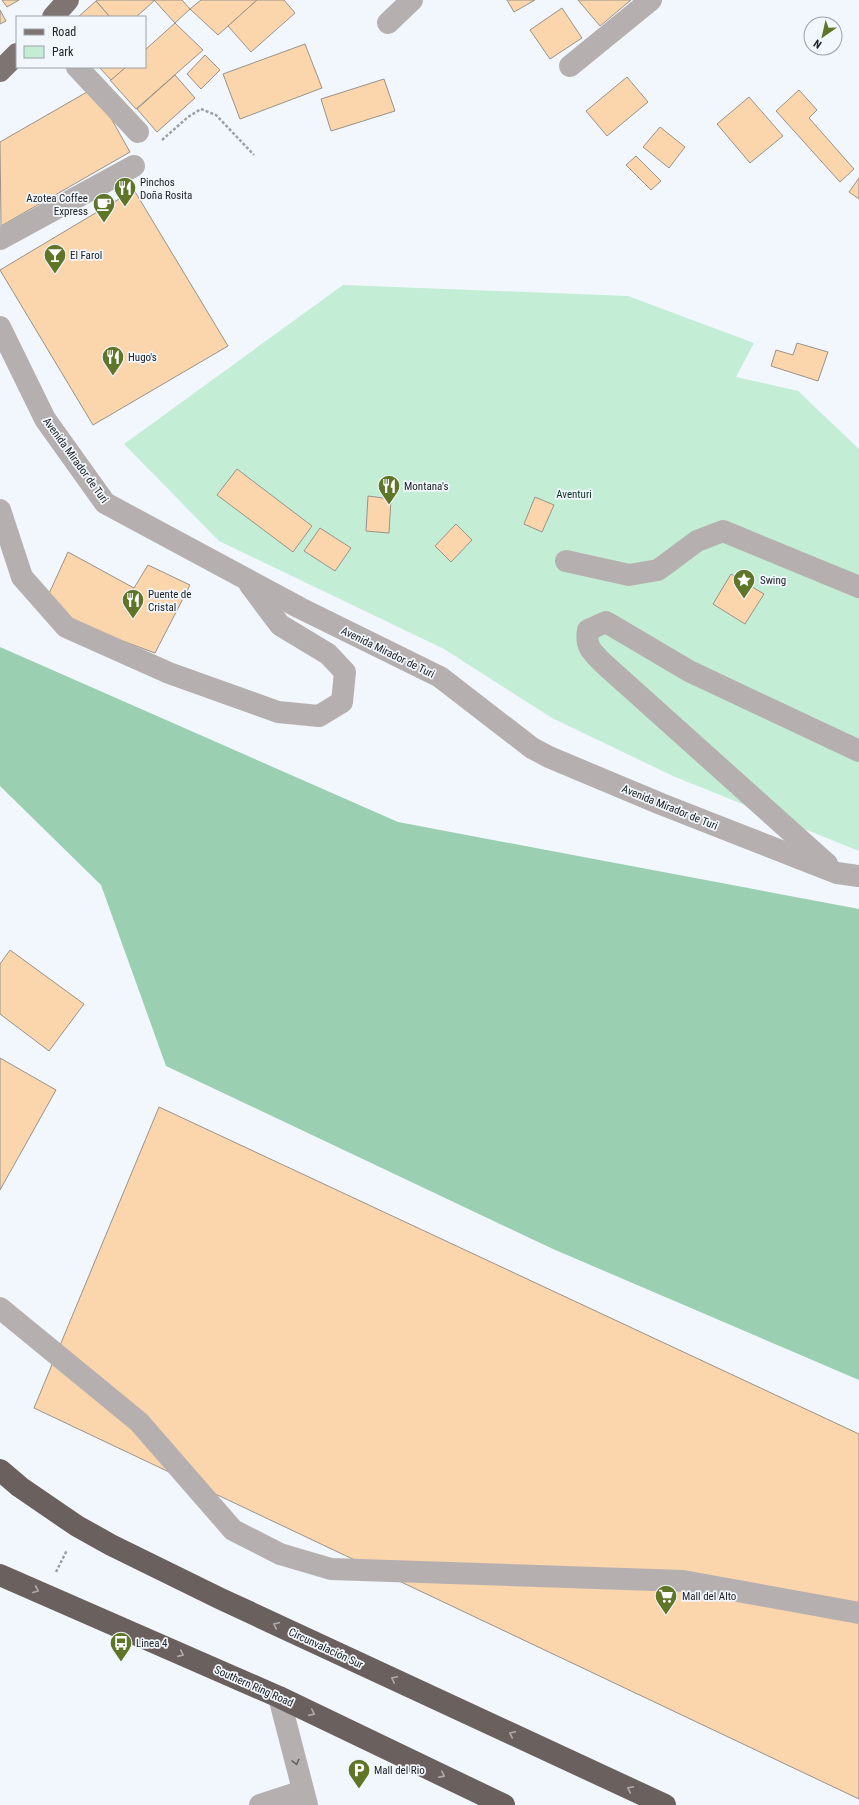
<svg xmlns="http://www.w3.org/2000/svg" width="859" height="1805" viewBox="0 0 859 1805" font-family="'Roboto Condensed',sans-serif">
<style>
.green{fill:#c4edd5}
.forest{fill:#9bcfb1}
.building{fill:#fbd5ac;stroke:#99928b}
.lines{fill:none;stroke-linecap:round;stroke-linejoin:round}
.path{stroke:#9da1a6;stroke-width:2.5;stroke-dasharray:3 2;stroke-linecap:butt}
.minor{stroke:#b5b0af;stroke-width:22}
.major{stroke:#7e7573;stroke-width:22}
.highway{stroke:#6a605e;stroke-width:22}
.oneway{stroke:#aeacae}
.oneway2{stroke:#646364}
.labels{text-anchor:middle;stroke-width:3.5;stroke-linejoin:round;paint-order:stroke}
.poi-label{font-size:11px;fill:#212427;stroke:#f1f7fd;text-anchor:start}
.street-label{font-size:11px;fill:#212427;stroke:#f1f7fd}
.park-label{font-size:11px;fill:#083421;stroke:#f1f7fd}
</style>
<rect width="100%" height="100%" fill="#f1f7fd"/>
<path class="green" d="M 343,285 L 628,296 L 754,343 L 736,377 L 798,391 L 859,449 L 859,851 L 673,776 L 552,718 L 444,649 L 219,541 L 124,444 Z"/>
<path class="forest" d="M 0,647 L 398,822 L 859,909 L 859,1380 L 553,1249 L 166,1066 L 101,885 L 0,786 Z"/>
<g class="building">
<path d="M 2,0 L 19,0 L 7,7 Z"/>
<path d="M 98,0 L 152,0 L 154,1 L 136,17 L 110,17 L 96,1 Z"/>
<path d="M 154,0 L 182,0 L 190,9 L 175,23 Z"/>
<path d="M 201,0 L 257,0 L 218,35 L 190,9 Z"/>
<path d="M 257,0 L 284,0 L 295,13 L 251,52 L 228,26 Z"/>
<path d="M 507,0 L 535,0 L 514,12 Z"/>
<path d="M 578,0 L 631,0 L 600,26 Z"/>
<path d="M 96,1 L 110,17 L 78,17 Z"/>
<path d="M 562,8 L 582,38 L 550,59 L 530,30 Z"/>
<path d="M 0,10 L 6,21 L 0,24 Z"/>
<path d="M 175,23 L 203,50 L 136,109 L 110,80 L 126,67 L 145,67 L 145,50 Z"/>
<path d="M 305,44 L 322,88 L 240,119 L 223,74 Z"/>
<path d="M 205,55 L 220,70 L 201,89 L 187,74 Z"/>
<path d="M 99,67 L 126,67 L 111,80 Z"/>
<path d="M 175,75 L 195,98 L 157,132 L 137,109 Z"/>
<path d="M 627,77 L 648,102 L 607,136 L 586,111 Z"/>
<path d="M 384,79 L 395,111 L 331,131 L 321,99 Z"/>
<path d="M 94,88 L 130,152 L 1,226 L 0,142 Z"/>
<path d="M 799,90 L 817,110 L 809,118 L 854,169 L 840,182 L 776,111 Z"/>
<path d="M 749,97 L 783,136 L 750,163 L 717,124 Z"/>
<path d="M 660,127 L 685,147 L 669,168 L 643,147 Z"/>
<path d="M 636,156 L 661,181 L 651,190 L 626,165 Z"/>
<path d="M 859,178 L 859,199 L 849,192 Z"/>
<path d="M 134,190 L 228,346 L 93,425 L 0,270 Z"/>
<path d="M 797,343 L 828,352 L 818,381 L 771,366 L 776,350 L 793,355 Z"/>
<path d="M 237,469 L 312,526 L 293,552 L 217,495 Z"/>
<path d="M 368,496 L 391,499 L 389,533 L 366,531 Z"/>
<path d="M 535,497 L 554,505 L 542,532 L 524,524 Z"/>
<path d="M 456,524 L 472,540 L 451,562 L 435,546 Z"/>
<path d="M 320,528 L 351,548 L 335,571 L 304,551 Z"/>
<path d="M 68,552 L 134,588 L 148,565 L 190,585 L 155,653 L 77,624 L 47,598 Z"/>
<path d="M 731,574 L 764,594 L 745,624 L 713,604 Z"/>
<path d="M 10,950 L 84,1004 L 49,1051 L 0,1014 L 0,964 Z"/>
<path d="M 0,1058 L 56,1090 L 0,1190 Z"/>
<path d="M 159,1107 L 859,1434 L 859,1799 L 34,1408 Z"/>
</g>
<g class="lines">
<g class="path">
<path d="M 162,140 L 188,117 L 201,109 L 216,115 L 254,155"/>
<path d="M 56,1572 L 67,1550"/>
</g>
<g class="minor">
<path d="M 388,23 L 412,0"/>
<path d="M 570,66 L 651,0"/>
<path d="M 77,67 L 138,132"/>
<path d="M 0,239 L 134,166"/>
<path d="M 0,327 L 45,419 L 105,503 L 300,608 L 440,677 L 532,748 L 549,757 L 661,804 L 837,873 L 859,876"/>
<path d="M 0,510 L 22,577 L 66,627 L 169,673 L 278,712 L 319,716 L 342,702 L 345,672 L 328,654 L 280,625 L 250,585"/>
<path d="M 566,561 L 629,575 L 658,570 L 697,541 L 723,531 L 859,587"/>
<path d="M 827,864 L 604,664 C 592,652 585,647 588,630 L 606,622 L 689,671 L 859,751"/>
<path d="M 0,1308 L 139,1422 L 233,1530 L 280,1554 L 331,1569 L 683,1581 L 859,1613"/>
<path d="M 279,1697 L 307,1805"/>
<path d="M 260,1805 L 303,1791"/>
</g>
<g class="major">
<path d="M 53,17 L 68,0"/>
<path d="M 0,71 L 17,54"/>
</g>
<g class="highway">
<path d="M 0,1470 L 20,1487 L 77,1526 L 111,1545 L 221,1599 L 665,1805"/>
<path d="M 0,1575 L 279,1697 L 504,1805"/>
</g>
</g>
<defs><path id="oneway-chevron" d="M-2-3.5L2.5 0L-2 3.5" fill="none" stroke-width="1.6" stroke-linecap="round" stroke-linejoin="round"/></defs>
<g class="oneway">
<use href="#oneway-chevron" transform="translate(36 1590) rotate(23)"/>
<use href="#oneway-chevron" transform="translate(276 1625) rotate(-155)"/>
<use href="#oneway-chevron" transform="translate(181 1654) rotate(24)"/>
<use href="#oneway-chevron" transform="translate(394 1679) rotate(-155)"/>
<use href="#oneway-chevron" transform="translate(312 1713) rotate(26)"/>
<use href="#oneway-chevron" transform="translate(512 1734) rotate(-155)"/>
<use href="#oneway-chevron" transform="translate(442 1775) rotate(26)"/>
<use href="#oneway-chevron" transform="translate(630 1789) rotate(-155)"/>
</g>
<use class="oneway2" href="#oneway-chevron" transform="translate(296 1762) rotate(76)"/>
<defs>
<g id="restaurant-pin" transform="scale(1.15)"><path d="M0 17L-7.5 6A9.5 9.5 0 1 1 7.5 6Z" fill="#5f7628" stroke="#f1f7fd"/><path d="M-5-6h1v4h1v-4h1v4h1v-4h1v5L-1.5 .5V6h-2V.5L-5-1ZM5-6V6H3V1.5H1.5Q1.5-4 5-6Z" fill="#fff"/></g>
<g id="cafe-pin" transform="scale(1.15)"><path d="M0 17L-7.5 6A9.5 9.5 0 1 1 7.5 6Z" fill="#5f7628" stroke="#f1f7fd"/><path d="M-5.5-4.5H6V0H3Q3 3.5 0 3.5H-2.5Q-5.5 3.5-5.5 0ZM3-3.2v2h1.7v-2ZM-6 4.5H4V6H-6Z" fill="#fff"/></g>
<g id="bar-pin" transform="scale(1.15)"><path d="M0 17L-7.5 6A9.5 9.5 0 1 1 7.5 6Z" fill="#5f7628" stroke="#f1f7fd"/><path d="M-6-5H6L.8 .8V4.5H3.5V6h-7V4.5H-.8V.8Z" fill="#fff"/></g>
<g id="sight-pin" transform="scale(1.15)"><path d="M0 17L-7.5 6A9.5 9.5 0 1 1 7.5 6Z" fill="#5f7628" stroke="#f1f7fd"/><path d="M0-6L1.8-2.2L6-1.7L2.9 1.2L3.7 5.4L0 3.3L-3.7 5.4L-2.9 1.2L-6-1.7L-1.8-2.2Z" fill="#fff"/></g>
<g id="supermarket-pin" transform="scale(1.15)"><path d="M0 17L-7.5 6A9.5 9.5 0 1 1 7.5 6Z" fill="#5f7628" stroke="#f1f7fd"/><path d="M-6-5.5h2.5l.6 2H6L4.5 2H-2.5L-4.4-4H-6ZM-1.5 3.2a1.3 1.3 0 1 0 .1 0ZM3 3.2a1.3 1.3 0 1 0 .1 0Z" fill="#fff"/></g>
<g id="bus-pin" transform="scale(1.15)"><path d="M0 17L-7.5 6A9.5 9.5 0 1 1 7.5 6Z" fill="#5f7628" stroke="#f1f7fd"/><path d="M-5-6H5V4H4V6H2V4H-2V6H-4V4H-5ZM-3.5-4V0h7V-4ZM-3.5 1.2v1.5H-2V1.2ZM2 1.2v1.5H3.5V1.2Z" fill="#fff"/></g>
<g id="parking-pin" transform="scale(1.15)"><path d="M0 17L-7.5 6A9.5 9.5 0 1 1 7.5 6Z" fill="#5f7628" stroke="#f1f7fd"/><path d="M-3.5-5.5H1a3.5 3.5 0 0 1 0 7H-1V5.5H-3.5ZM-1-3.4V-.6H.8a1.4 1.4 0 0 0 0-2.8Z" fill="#fff"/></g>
</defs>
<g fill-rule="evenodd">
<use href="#restaurant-pin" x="125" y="188"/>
<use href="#cafe-pin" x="104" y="204"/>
<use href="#bar-pin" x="55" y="255"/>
<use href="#restaurant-pin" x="113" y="357"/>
<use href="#restaurant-pin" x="389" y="486"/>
<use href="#sight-pin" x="744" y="580"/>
<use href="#restaurant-pin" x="133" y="600"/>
<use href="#supermarket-pin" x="666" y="1596"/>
<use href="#bus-pin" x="121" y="1643"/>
<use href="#parking-pin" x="359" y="1770"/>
</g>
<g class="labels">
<g class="poi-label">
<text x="140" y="186">Pinchos<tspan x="140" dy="13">Doña Rosita</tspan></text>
<text x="88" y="202" text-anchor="end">Azotea Coffee<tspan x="88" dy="13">Express</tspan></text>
<text x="70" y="259">El Farol</text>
<text x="128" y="361">Hugo's</text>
<text x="404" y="490">Montana's</text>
<text x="760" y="584">Swing</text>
<text x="148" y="598">Puente de<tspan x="148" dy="13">Cristal</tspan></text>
<text x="682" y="1600">Mall del Alto</text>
<text x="136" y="1647">Linea 4</text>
<text x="374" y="1774">Mall del Rio</text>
</g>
<g class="street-label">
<text transform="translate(76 460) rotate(54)" y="4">Avenida Mirador de Turi</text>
<text transform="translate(388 652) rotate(26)" y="4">Avenida Mirador de Turi</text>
<text transform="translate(670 807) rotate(22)" y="4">Avenida Mirador de Turi</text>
<text transform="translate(326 1648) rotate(25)" y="4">Circunvalación Sur</text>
<text transform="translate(254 1686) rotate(24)" y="4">Southern Ring Road</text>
</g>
<g class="park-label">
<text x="574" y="498">Aventuri</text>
</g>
</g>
<rect x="16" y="16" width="130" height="52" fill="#f1f7fd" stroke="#9ea3a7"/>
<rect x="24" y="29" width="20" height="6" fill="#7e7573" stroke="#9ea3a7"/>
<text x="52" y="36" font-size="12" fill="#212427">Road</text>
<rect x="24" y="46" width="20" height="12" fill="#c4edd5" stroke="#9ea3a7"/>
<text x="52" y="56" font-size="12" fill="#212427">Park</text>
<g transform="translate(823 36) rotate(214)"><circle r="19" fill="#f1f7fd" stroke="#9ea3a7"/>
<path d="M0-3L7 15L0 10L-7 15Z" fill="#5f7628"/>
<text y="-6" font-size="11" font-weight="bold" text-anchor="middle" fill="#212427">N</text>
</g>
</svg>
